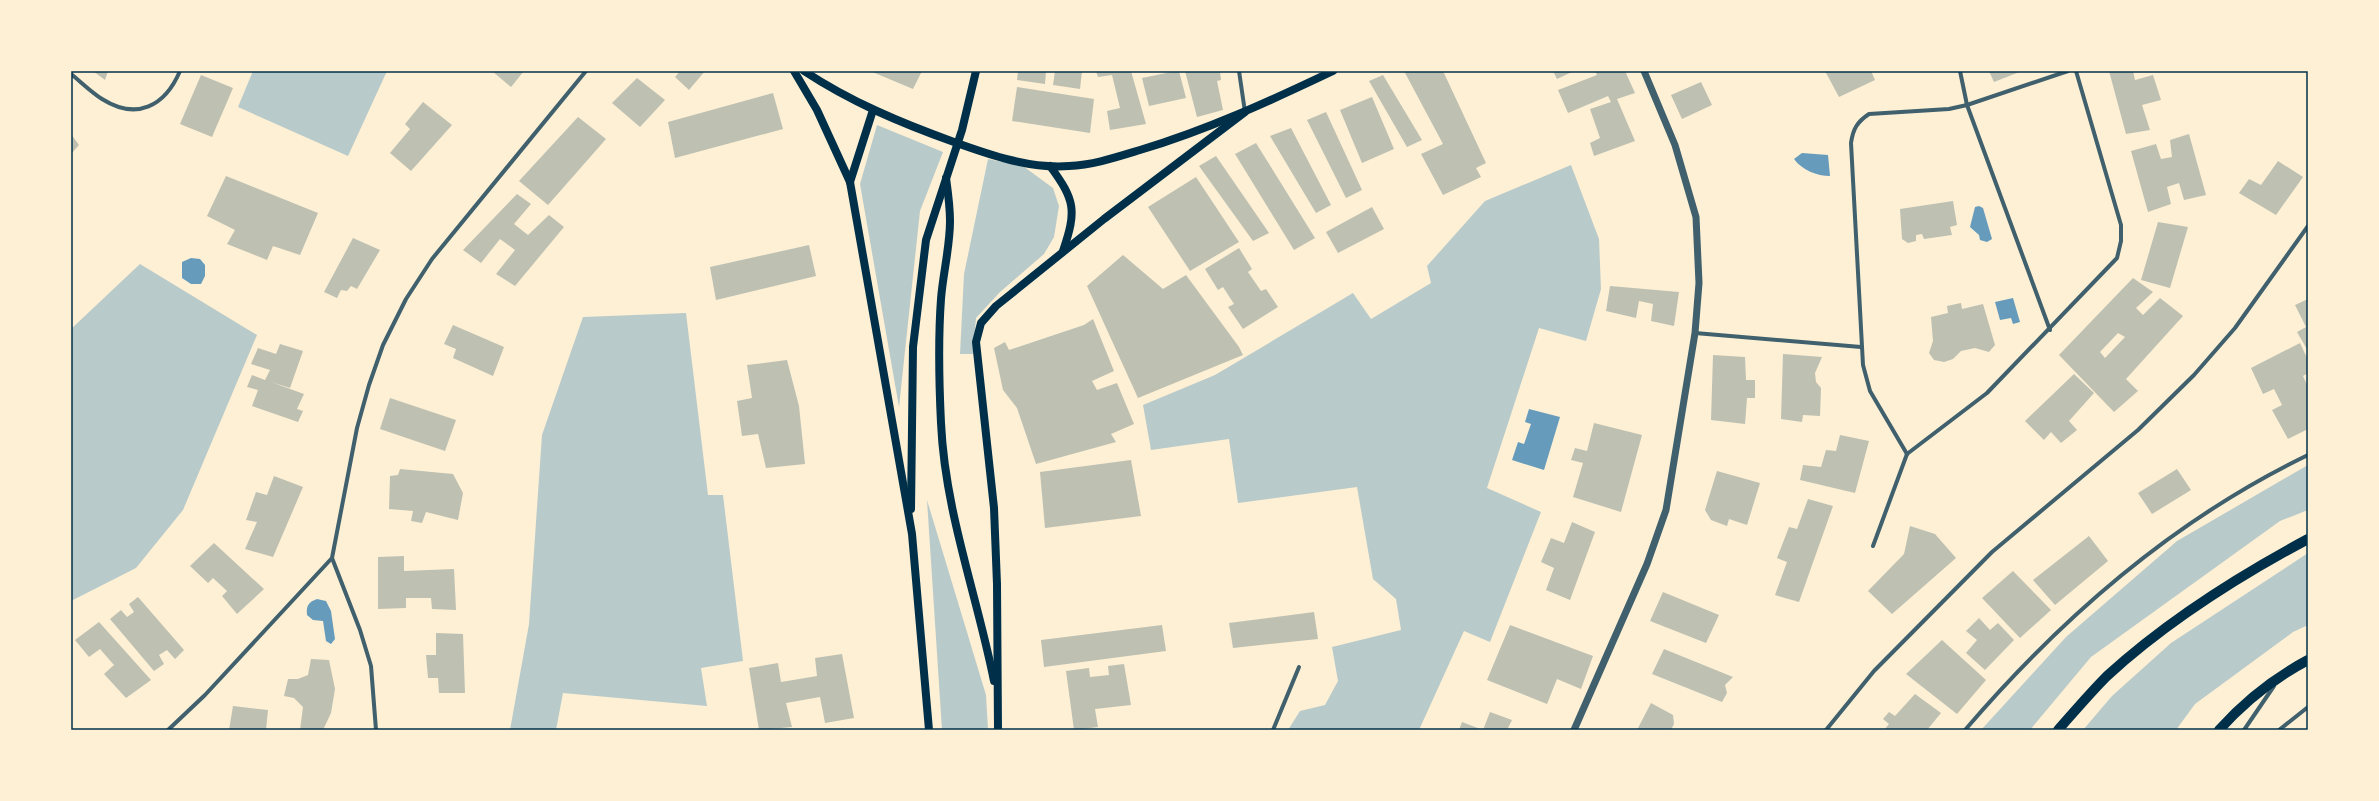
<svg xmlns="http://www.w3.org/2000/svg" width="2379" height="801" viewBox="0 0 2379 801" font-family="Rubik,sans-serif">
<style>
.green{fill:#b9caca}
.water{fill:#669bbc}
.building{fill:#bec0b2;fill-rule:evenodd}
.lines{fill:none;stroke-linecap:round;stroke-linejoin:round}
.minor{stroke:#3f606c;stroke-width:4}
.tertiary{stroke:#3f606c;stroke-width:7}
.secondary{stroke:#003049;stroke-width:8}
.primary{stroke:#003049;stroke-width:10}
.neatline{fill:none;stroke:#003049;stroke-width:1.5}
</style>
<rect width="100%" height="100%" fill="#fdf0d5"/>
<g class="green">
<path d="M 253,71 L 387,71 L 348,156 L 238,107 Z"/>
<path d="M 877,125 L 943,152 L 920,211 L 899,407 L 860,184 Z"/>
<path d="M 988,159 L 1023,166 L 1053,188 L 1059,206 L 1054,237 L 1044,254 L 1000,292 L 976,318 L 973,354 L 960,354 L 964,274 Z"/>
<path d="M 1571,165 L 1599,239 L 1601,289 L 1586,341 L 1539,328 L 1487,488 L 1541,512 L 1490,642 L 1464,631 L 1419,730 L 1288,730 L 1300,711 L 1325,705 L 1338,681 L 1332,647 L 1401,630 L 1396,599 L 1373,579 L 1357,487 L 1238,503 L 1229,439 L 1151,450 L 1143,405 L 1215,375 L 1353,293 L 1371,319 L 1431,283 L 1427,266 L 1485,201 Z"/>
<path d="M 140,264 L 257,335 L 183,510 L 136,568 L 71,601 L 71,329 Z"/>
<path d="M 686,313 L 708,495 L 723,495 L 743,661 L 701,668 L 707,706 L 563,693 L 556,730 L 510,730 L 529,624 L 542,435 L 583,317 Z"/>
<path d="M 2308,465 L 2308,510 L 2280,521 L 2091,657 L 2030,730 L 1981,730 L 2066,637 L 2177,541 Z"/>
<path d="M 927,500 L 986,695 L 988,730 L 942,730 Z"/>
<path d="M 2308,553 L 2308,625 L 2293,632 L 2195,704 L 2176,730 L 2083,730 L 2112,696 L 2171,643 Z"/>
</g>
<g class="water">
<path d="M 1802,153 L 1828,155 L 1830,176 C 1817,176 1802,170 1794,159 Z"/>
<path d="M 1979,206 L 1983,208 L 1992,239 L 1987,242 L 1980,240 L 1979,235 L 1970,227 L 1975,207 Z"/>
<path d="M 191,258 L 200,259 L 205,265 L 205,276 L 201,284 L 191,284 L 182,278 L 182,262 Z"/>
<path d="M 2013,298 L 2020,322 L 2013,324 L 2011,318 L 2000,320 L 1995,302 Z"/>
<path d="M 1529,409 L 1560,417 L 1544,470 L 1512,460 L 1518,442 L 1524,444 L 1531,424 L 1525,422 Z"/>
<path d="M 317,599 L 326,601 L 331,611 L 335,639 L 331,644 L 326,641 L 323,621 L 313,620 L 307,615 C 306,605 309,602 317,599 Z"/>
</g>
<g class="building">
<path d="M 93,71 L 108,71 L 105,80 Z"/>
<path d="M 492,71 L 524,71 L 511,87 Z"/>
<path d="M 680,71 L 705,71 L 689,90 L 675,77 Z"/>
<path d="M 870,71 L 922,71 L 913,89 Z"/>
<path d="M 1018,71 L 1046,71 L 1045,84 L 1017,80 Z"/>
<path d="M 1055,71 L 1082,71 L 1080,89 L 1053,85 Z"/>
<path d="M 1096,71 L 1131,71 L 1146,124 L 1110,130 L 1107,111 L 1120,108 L 1112,75 L 1098,77 Z"/>
<path d="M 1176,71 L 1179,71 L 1186,98 L 1149,106 L 1142,78 Z"/>
<path d="M 1185,71 L 1220,71 L 1221,80 L 1217,81 L 1223,110 L 1197,117 Z"/>
<path d="M 1404,71 L 1443,71 L 1486,163 L 1476,168 L 1481,177 L 1443,195 L 1421,154 L 1443,144 Z"/>
<path d="M 1553,71 L 1574,71 L 1557,79 Z"/>
<path d="M 1595,71 L 1625,71 L 1635,93 L 1617,99 L 1635,141 L 1594,156 L 1590,143 L 1600,138 L 1590,109 L 1611,102 L 1608,96 L 1568,113 L 1558,90 L 1597,75 Z"/>
<path d="M 1825,71 L 1871,71 L 1875,80 L 1839,97 Z"/>
<path d="M 1989,71 L 2022,71 L 1994,82 Z"/>
<path d="M 2109,71 L 2133,71 L 2135,80 L 2153,75 L 2161,100 L 2142,105 L 2150,130 L 2126,134 Z"/>
<path d="M 201,75 L 233,88 L 212,137 L 180,124 Z"/>
<path d="M 1383,75 L 1422,140 L 1407,147 L 1369,81 Z"/>
<path d="M 637,78 L 665,100 L 640,127 L 612,103 Z"/>
<path d="M 1701,82 L 1712,105 L 1682,119 L 1671,95 Z"/>
<path d="M 1017,87 L 1094,99 L 1090,133 L 1012,121 Z"/>
<path d="M 773,93 L 783,129 L 675,158 L 668,122 Z"/>
<path d="M 1372,97 L 1394,149 L 1362,163 L 1340,110 Z"/>
<path d="M 423,102 L 452,125 L 411,171 L 390,153 L 410,129 L 405,124 Z"/>
<path d="M 1326,112 L 1362,190 L 1346,198 L 1307,120 Z"/>
<path d="M 578,117 L 606,139 L 548,205 L 519,181 Z"/>
<path d="M 1291,128 L 1331,205 L 1316,213 L 1270,136 Z"/>
<path d="M 71,134 L 79,145 L 71,154 Z"/>
<path d="M 2189,134 L 2206,195 L 2184,200 L 2179,183 L 2167,187 L 2171,204 L 2148,212 L 2131,151 L 2156,144 L 2161,159 L 2172,157 L 2170,140 Z"/>
<path d="M 1256,143 L 1315,238 L 1294,250 L 1235,154 Z"/>
<path d="M 1216,156 L 1269,233 L 1253,241 L 1199,166 Z"/>
<path d="M 2278,161 L 2303,177 L 2276,215 L 2239,193 L 2249,179 L 2261,185 Z"/>
<path d="M 226,176 L 318,213 L 300,255 L 273,246 L 267,260 L 227,244 L 235,230 L 207,216 Z"/>
<path d="M 1196,177 L 1239,242 L 1190,271 L 1148,207 Z"/>
<path d="M 517,194 L 531,204 L 514,224 L 528,235 L 549,215 L 564,227 L 515,286 L 496,274 L 515,250 L 500,239 L 481,263 L 463,250 Z"/>
<path d="M 1953,201 L 1957,225 L 1950,227 L 1952,235 L 1924,239 L 1922,234 L 1916,235 L 1916,241 L 1908,243 L 1902,239 L 1900,209 Z"/>
<path d="M 1372,207 L 1384,229 L 1338,253 L 1326,232 Z"/>
<path d="M 2158,222 L 2188,227 L 2170,288 L 2141,280 Z"/>
<path d="M 353,238 L 380,250 L 357,289 L 351,286 L 347,291 L 341,290 L 337,298 L 324,292 Z"/>
<path d="M 809,245 L 816,276 L 716,300 L 710,267 Z"/>
<path d="M 1239,248 L 1252,269 L 1248,272 L 1261,291 L 1266,289 L 1278,307 L 1243,329 L 1228,307 L 1234,304 L 1223,287 L 1218,290 L 1205,269 Z"/>
<path d="M 1123,255 L 1163,289 L 1186,275 L 1239,347 L 1243,355 L 1138,398 L 1087,286 Z"/>
<path d="M 2133,278 L 2153,292 L 2136,308 L 2143,315 L 2160,298 L 2183,316 L 2126,379 L 2138,391 L 2114,412 L 2059,355 ZM 2118,333 L 2125,337 L 2105,358 L 2100,352 Z"/>
<path d="M 1610,286 L 1679,292 L 1674,326 L 1651,321 L 1653,304 L 1639,301 L 1636,318 L 1606,311 Z"/>
<path d="M 2308,299 L 2308,351 L 2297,332 L 2306,327 L 2295,305 Z"/>
<path d="M 1961,303 L 1962,309 L 1983,304 L 1995,345 L 1989,352 L 1975,348 L 1961,351 L 1953,359 L 1944,362 L 1934,360 L 1929,353 L 1933,341 L 1931,317 L 1948,313 L 1947,306 Z"/>
<path d="M 1093,319 L 1114,371 L 1092,381 L 1097,390 L 1117,383 L 1134,424 L 1111,434 L 1116,442 L 1036,464 L 1017,408 L 1003,390 L 994,348 L 1005,342 L 1009,350 L 1084,325 Z"/>
<path d="M 453,325 L 504,347 L 493,376 L 453,358 L 456,349 L 444,344 Z"/>
<path d="M 2300,343 L 2308,360 L 2308,373 L 2303,376 L 2308,387 L 2308,429 L 2288,439 L 2272,410 L 2282,405 L 2274,389 L 2263,394 L 2251,368 Z"/>
<path d="M 280,344 L 303,351 L 290,388 L 271,382 L 304,394 L 297,409 L 303,411 L 298,422 L 252,406 L 258,390 L 247,387 L 252,375 L 265,380 L 270,370 L 251,364 L 258,348 L 276,354 Z"/>
<path d="M 1783,354 L 1822,357 L 1815,373 L 1816,382 L 1821,388 L 1820,416 L 1803,415 L 1802,422 L 1781,419 Z"/>
<path d="M 1713,355 L 1745,357 L 1746,380 L 1755,380 L 1755,398 L 1747,398 L 1745,424 L 1711,420 Z"/>
<path d="M 787,360 L 799,406 L 805,464 L 766,468 L 758,434 L 742,436 L 737,401 L 752,398 L 747,365 Z"/>
<path d="M 2074,374 L 2094,393 L 2069,421 L 2077,430 L 2061,443 L 2051,432 L 2044,440 L 2025,421 Z"/>
<path d="M 390,398 L 456,420 L 445,451 L 380,429 Z"/>
<path d="M 1594,423 L 1642,435 L 1621,512 L 1573,497 L 1583,463 L 1571,460 L 1575,448 L 1587,451 Z"/>
<path d="M 1840,435 L 1869,441 L 1855,493 L 1800,480 L 1803,465 L 1821,467 L 1826,450 L 1836,451 Z"/>
<path d="M 1131,460 L 1141,516 L 1045,528 L 1040,472 Z"/>
<path d="M 400,469 L 453,474 L 463,493 L 458,520 L 426,512 L 422,523 L 411,521 L 413,511 L 389,509 L 390,476 L 398,475 Z"/>
<path d="M 2177,469 L 2191,490 L 2152,514 L 2138,493 Z"/>
<path d="M 1717,471 L 1760,483 L 1747,525 L 1729,519 L 1727,526 L 1711,520 L 1705,510 Z"/>
<path d="M 274,476 L 303,487 L 273,557 L 245,549 L 257,522 L 246,520 L 256,492 L 267,495 Z"/>
<path d="M 1808,499 L 1833,506 L 1799,602 L 1775,595 L 1787,562 L 1777,558 L 1789,527 L 1797,529 Z"/>
<path d="M 1572,522 L 1595,532 L 1570,600 L 1546,590 L 1554,568 L 1541,562 L 1551,538 L 1564,543 Z"/>
<path d="M 1910,526 L 1935,534 L 1956,558 L 1892,614 L 1868,591 L 1904,554 Z"/>
<path d="M 2089,536 L 2108,561 L 2055,605 L 2033,580 Z"/>
<path d="M 214,543 L 264,589 L 237,614 L 222,596 L 227,591 L 213,578 L 208,583 L 190,566 Z"/>
<path d="M 404,556 L 404,571 L 454,569 L 456,610 L 432,609 L 431,598 L 406,598 L 406,608 L 378,609 L 378,557 Z"/>
<path d="M 2013,571 L 2051,610 L 2020,638 L 1982,598 Z"/>
<path d="M 1663,592 L 1719,615 L 1706,643 L 1650,621 Z"/>
<path d="M 138,597 L 184,650 L 175,659 L 167,650 L 159,655 L 164,664 L 154,671 L 110,619 L 121,610 L 127,617 L 134,612 L 129,604 Z"/>
<path d="M 1314,612 L 1318,639 L 1233,648 L 1229,623 Z"/>
<path d="M 1979,618 L 1990,630 L 1998,623 L 2014,640 L 1985,670 L 1966,653 L 1977,640 L 1966,631 Z"/>
<path d="M 99,622 L 151,680 L 126,698 L 104,674 L 114,665 L 100,649 L 89,657 L 75,640 Z"/>
<path d="M 1162,625 L 1166,651 L 1044,667 L 1041,640 Z"/>
<path d="M 1510,625 L 1593,656 L 1581,689 L 1557,679 L 1547,704 L 1487,680 Z"/>
<path d="M 436,633 L 463,634 L 465,693 L 439,693 L 438,678 L 428,678 L 426,655 L 436,655 Z"/>
<path d="M 1942,640 L 1986,680 L 1957,714 L 1906,674 Z"/>
<path d="M 1664,649 L 1733,677 L 1725,685 L 1727,693 L 1722,702 L 1652,674 Z"/>
<path d="M 842,654 L 854,718 L 825,723 L 820,697 L 786,703 L 792,727 L 759,730 L 749,668 L 778,663 L 781,682 L 817,676 L 815,658 Z"/>
<path d="M 311,659 L 329,660 L 335,689 L 331,713 L 323,730 L 300,730 L 303,707 L 294,698 L 284,696 L 288,679 L 298,679 L 308,675 Z"/>
<path d="M 1124,664 L 1131,705 L 1095,709 L 1098,727 L 1074,730 L 1066,671 L 1089,668 L 1090,677 L 1109,675 L 1108,666 Z"/>
<path d="M 1915,694 L 1941,713 L 1927,730 L 1884,730 L 1889,724 L 1883,719 L 1889,712 L 1895,716 Z"/>
<path d="M 1651,703 L 1673,715 L 1674,724 L 1671,730 L 1637,730 Z"/>
<path d="M 233,706 L 268,710 L 266,730 L 229,730 Z"/>
<path d="M 1490,712 L 1512,720 L 1507,730 L 1459,730 L 1462,722 L 1483,730 Z"/>
</g>
<g class="lines">
<g class="minor">
<path d="M 1239,71 L 1245,112"/>
<path d="M 1960,71 L 1967,105 L 2050,330"/>
<path d="M 71,74 C 81,82 91,92 102,99 C 137,121 165,106 180,71"/>
<path d="M 1695,333 L 1861,347"/>
<path d="M 1907,454 L 1870,391 L 1863,365 L 1851,143 C 1853,129 1857,122 1869,114 L 1949,109 L 1967,105 L 2068,71"/>
<path d="M 1907,454 L 1987,393 L 2117,258 L 2121,241 L 2121,225 L 2076,71"/>
<path d="M 1873,546 L 1907,454"/>
<path d="M 332,558 L 360,630 L 371,666 L 376,730"/>
<path d="M 168,730 L 205,695 L 332,558 L 357,428 L 369,385 L 383,345 L 406,299 L 432,259 L 586,71"/>
<path d="M 1273,730 L 1299,667"/>
<path d="M 1826,730 L 1874,671 L 1992,552 L 2138,430 L 2194,375 L 2235,328 L 2308,226"/>
<path d="M 1965,730 C 2060,619 2175,519 2308,455"/>
<path d="M 2244,730 L 2274,686"/>
<path d="M 2279,730 L 2308,707"/>
</g>
<path class="tertiary" d="M 1574,730 L 1647,564 L 1666,510 L 1695,333 L 1699,283 L 1696,217 L 1675,145 L 1644,71"/>
<g class="secondary">
<path d="M 794,71 L 817,110 L 850,182 L 912,534 L 929,730"/>
<path d="M 804,71 C 851,102 901,123 954,142 C 990,155 1030,169 1069,166 C 1093,165 1117,157 1140,150 C 1207,130 1270,101 1333,71"/>
<path d="M 1050,166 C 1075,200 1077,210 1063,251"/>
<path d="M 946,178 C 948,192 950,207 950,221 C 950,247 943,273 941,299 C 938,340 939,382 941,423 C 945,512 977,595 994,681"/>
<path d="M 850,182 L 873,110"/>
<path d="M 911,509 L 913,347 L 926,240 L 962,130 L 976,71"/>
<path d="M 998,730 L 997,584 L 994,508 L 976,342 L 981,323 L 996,306 L 1104,219 L 1245,112"/>
</g>
<g class="primary">
<path d="M 2058,730 C 2074,712 2090,693 2107,676 C 2167,621 2237,577 2308,539"/>
<path d="M 2219,730 C 2244,702 2274,678 2308,660"/>
</g>
</g>
<rect width="2379" height="801" fill="none" stroke="#fdf0d5" stroke-width="144"/>
<rect x="72" y="72" width="2235" height="657" class="neatline"/>
</svg>
